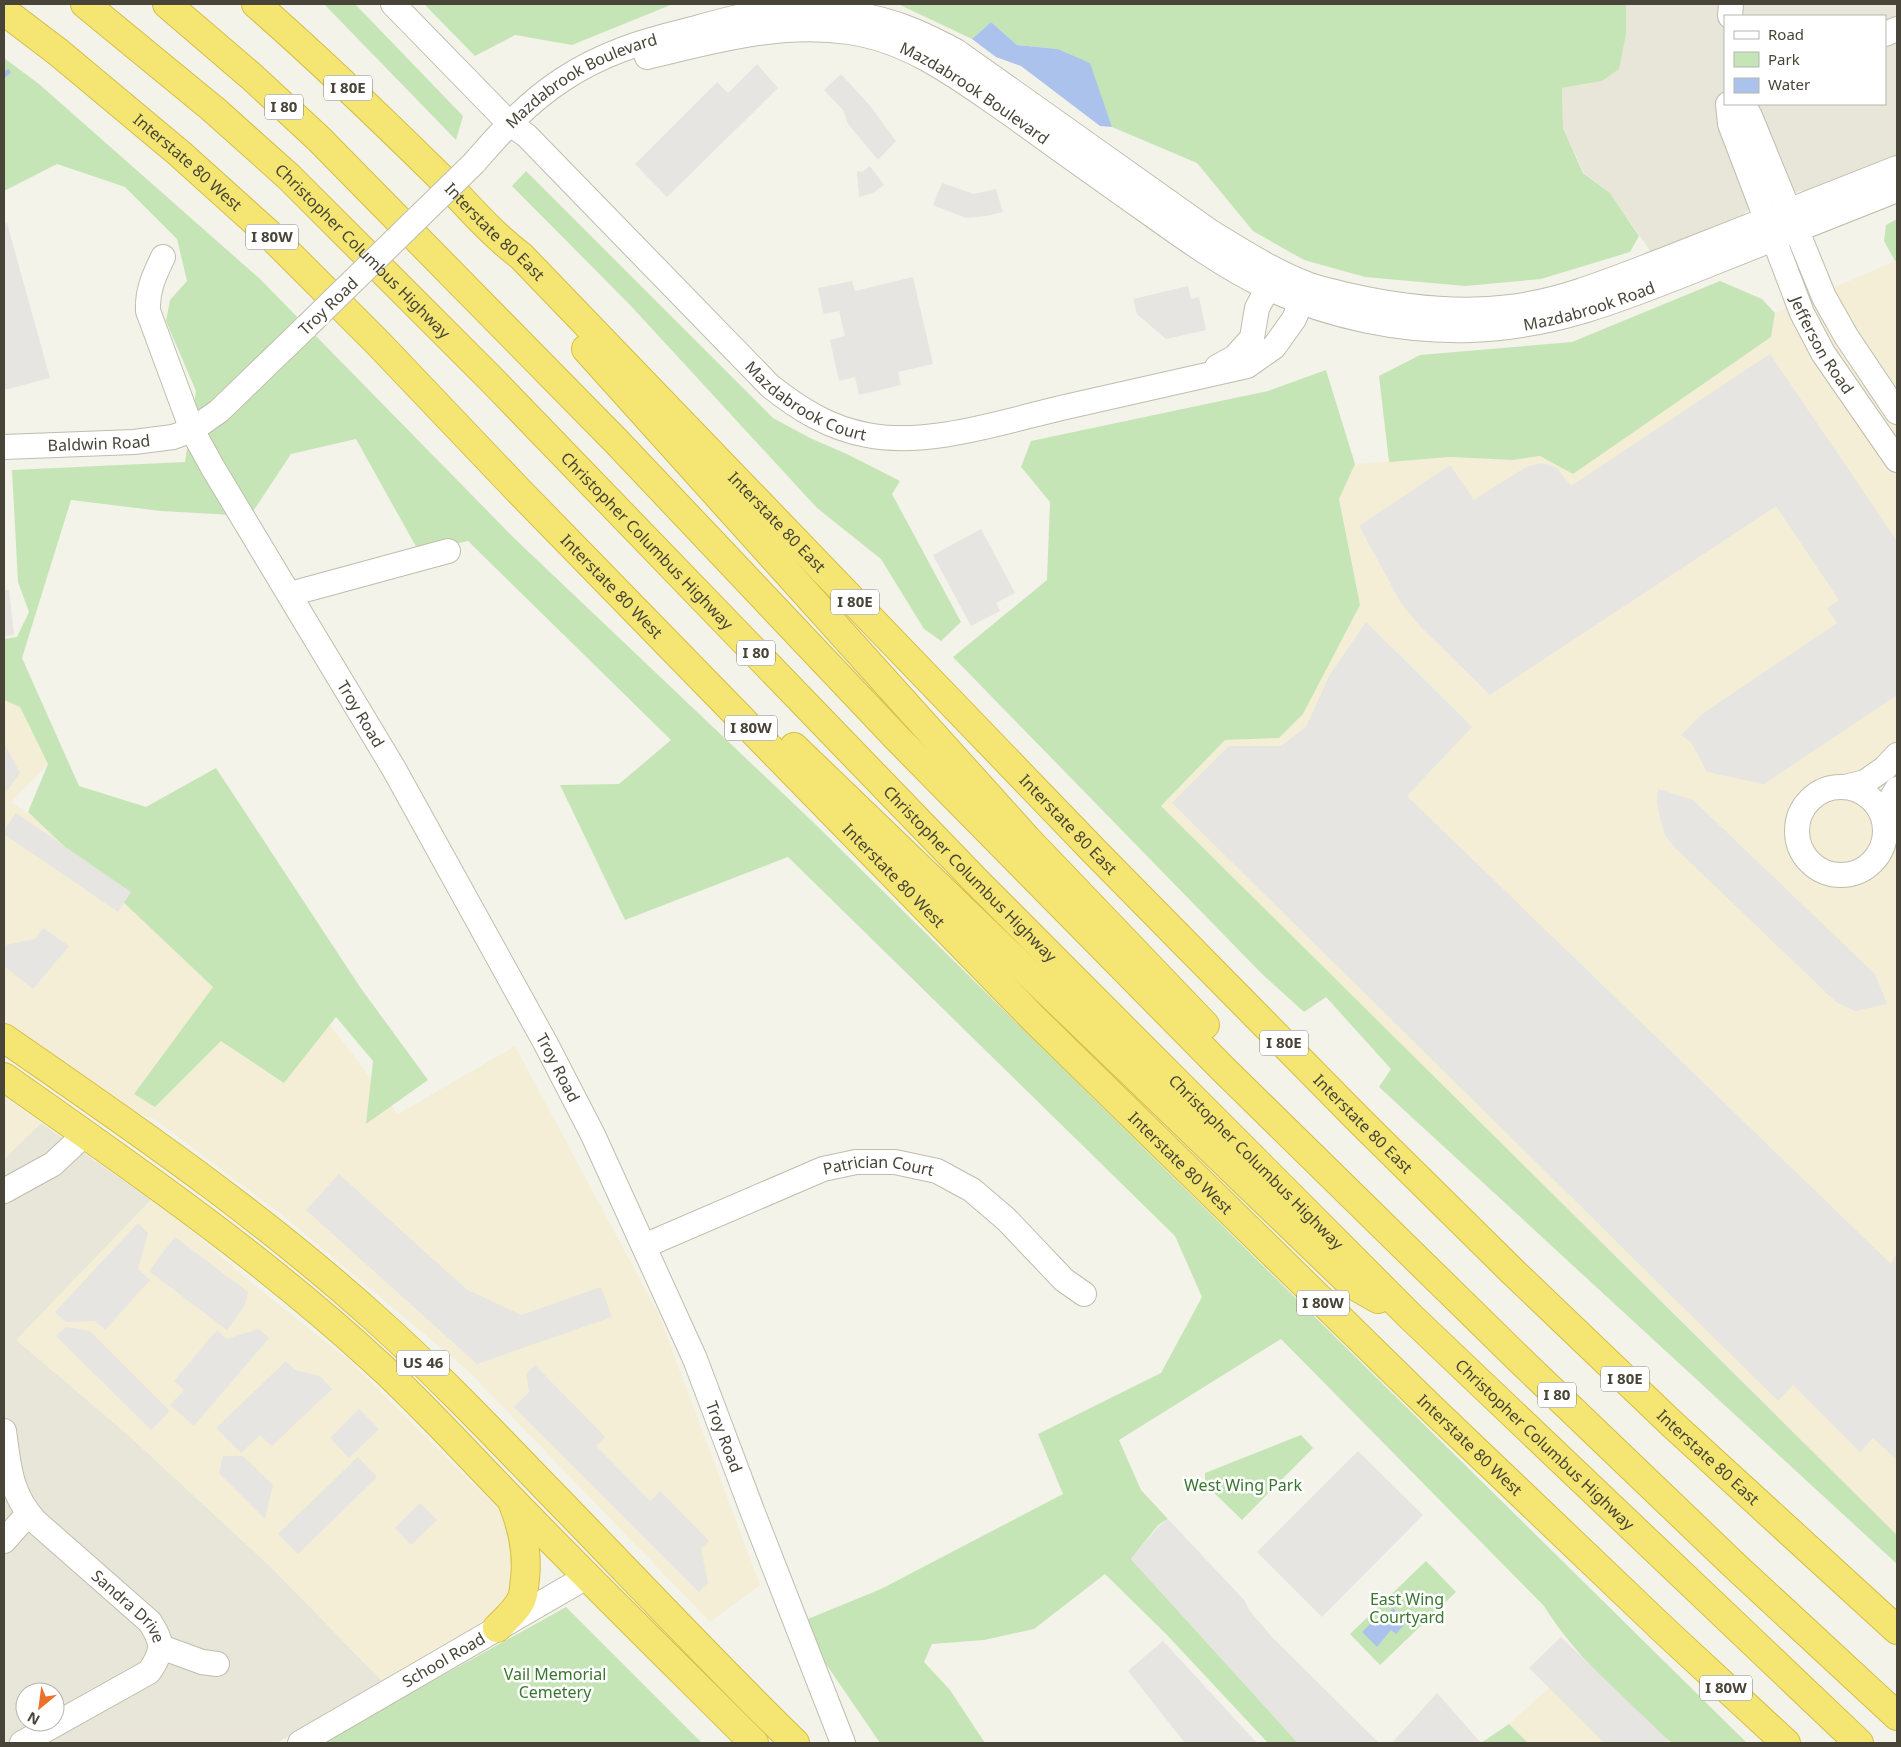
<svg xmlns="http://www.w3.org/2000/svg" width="1901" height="1747" viewBox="0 0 1901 1747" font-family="'Noto Sans',sans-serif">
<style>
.residential{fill:#e8e6d8;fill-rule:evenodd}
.commercial{fill:#f4eed7}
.green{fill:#c6e5b6}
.parking{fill:#e6e5e1}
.water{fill:#abc3ec}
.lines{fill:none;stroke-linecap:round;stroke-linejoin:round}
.stream{stroke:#abc3ec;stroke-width:5}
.minor-casing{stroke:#bfbdad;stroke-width:26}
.highway-casing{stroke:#d4be44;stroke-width:30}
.minor{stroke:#fff;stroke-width:24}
.highway{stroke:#f5e674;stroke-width:28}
.minor-bridge-casing{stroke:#bfbdad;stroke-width:26;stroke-linecap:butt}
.minor-bridge{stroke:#fff;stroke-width:24}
.labels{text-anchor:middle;stroke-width:5;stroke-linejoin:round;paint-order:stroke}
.shield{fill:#fff;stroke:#7f7d74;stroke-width:1}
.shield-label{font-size:15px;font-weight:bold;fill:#484538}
.street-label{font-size:16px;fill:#484538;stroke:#fff}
.park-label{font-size:16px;fill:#3a762f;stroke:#fff}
</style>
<rect width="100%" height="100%" fill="#f4f3ea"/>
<g class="residential">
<path d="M 1626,4 L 1897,4 L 1897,156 L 1814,190 L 1799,191 L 1747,211 L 1736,221 L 1653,255 L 1610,193 L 1584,173 L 1563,128 L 1562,88 L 1602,81 L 1626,34 ZM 1725,16 L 1885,16 L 1885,104 L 1725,104 Z"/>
<path d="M 41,1123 L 151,1200 L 17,1340 L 126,1433 L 271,1567 L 382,1681 L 277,1743 L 4,1743 L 4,1159 ZM 25,1692 L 55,1692 L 55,1722 L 25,1722 Z"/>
</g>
<g class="commercial">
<path d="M 1895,261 L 1897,261 L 1897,1535 L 1161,806 L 1225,740 L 1279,738 L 1303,714 L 1360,605 L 1339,499 L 1355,464 L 1450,457 L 1513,460 L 1540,456 L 1771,337 L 1775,313 Z"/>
<path d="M 4,700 L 20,707 L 48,764 L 11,802 L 315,1005 L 398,1114 L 515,1046 L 659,1315 L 760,1585 L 710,1622 L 466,1369 L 287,1219 L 157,1121 L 137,1112 L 4,1020 Z"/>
<path d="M 4,1097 L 41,1123 L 4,1159 Z"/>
<path d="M 151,1200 L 182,1222 L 254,1285 L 350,1361 L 510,1521 L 517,1590 L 501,1614 L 382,1681 L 271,1567 L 126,1433 L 16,1340 Z"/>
<path d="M 1583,1657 L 1668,1740 L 1673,1743 L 1528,1743 L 1509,1724 Z"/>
</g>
<g class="green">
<path d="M 324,4 L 355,4 L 463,116 L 456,140 Z"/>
<path d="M 424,4 L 673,4 L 572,45 L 515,35 L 475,56 Z"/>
<path d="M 898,4 L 1626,4 L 1626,34 L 1619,69 L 1602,81 L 1562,88 L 1563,128 L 1583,173 L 1610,193 L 1639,236 L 1630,252 L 1541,279 L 1465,286 L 1365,277 L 1304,260 L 1253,231 L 1197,163 L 1112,127 L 1089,63 L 1058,49 L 1017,45 L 991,22 L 972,39 Z"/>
<path d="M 4,58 L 39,84 L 260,279 L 514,538 L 814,823 L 1747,1743 L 1673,1743 L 1668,1740 C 1624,1698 1576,1658 1544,1606 L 1281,1339 L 1119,1440 L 1141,1490 L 1168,1519 L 1158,1525 L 1131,1559 L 1298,1743 L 1268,1743 L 1167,1635 L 1105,1574 L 1034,1629 L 984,1640 L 932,1644 L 924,1662 L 950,1690 L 985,1743 L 880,1743 L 798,1623 L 881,1589 L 1063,1494 L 1038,1434 L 1161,1373 L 1202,1297 L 1175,1236 L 788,857 L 625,920 L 560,785 L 619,784 L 671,740 L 468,541 L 419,552 L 356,439 L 291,454 L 250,516 L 161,511 L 71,500 L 22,658 L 79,786 L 146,807 L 216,768 L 360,987 L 428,1080 L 366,1124 L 373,1061 L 336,1017 L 284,1083 L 221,1041 L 155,1107 L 134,1094 L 213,987 L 28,812 L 48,764 L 20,707 L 4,700 L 4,639 L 17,637 L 29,612 L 18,582 L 12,470 L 185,462 L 196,391 L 166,321 L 170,300 L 187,281 L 177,239 L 125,187 L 57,164 L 4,191 Z"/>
<path d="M 526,171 L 773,418 L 810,438 L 849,455 L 900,481 L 892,494 L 961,622 L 941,641 L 924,629 L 881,559 L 817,508 L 631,306 L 512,186 Z"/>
<path d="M 1897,219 L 1897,261 L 1895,261 L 1884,241 L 1886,225 Z"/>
<path d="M 1720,281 L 1762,299 L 1775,313 L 1771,337 L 1573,474 L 1540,456 L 1513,460 L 1450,457 L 1389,462 L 1379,376 L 1420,355 L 1572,342 Z"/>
<path d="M 1326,370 L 1355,464 L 1339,499 L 1360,605 L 1303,714 L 1279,738 L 1225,740 L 1161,806 L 1897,1535 L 1897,1564 L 1379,1087 L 1391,1069 L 1326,997 L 1304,1012 L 1263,975 L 953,657 L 1047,580 L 1050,502 L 1021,467 L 1031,441 L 1268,391 Z"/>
<path d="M 1301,1435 L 1313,1448 L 1242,1520 L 1205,1484 L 1205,1473 Z"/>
<path d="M 1426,1561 L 1456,1592 L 1380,1665 L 1350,1634 Z"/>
<path d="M 566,1607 L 702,1743 L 321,1743 Z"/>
<path d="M 1509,1724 L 1528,1743 L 1481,1743 Z"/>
</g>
<g class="parking">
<path d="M 757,64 L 778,88 L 667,197 L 635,164 L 717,82 L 728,93 Z"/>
<path d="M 841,74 L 871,107 L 896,141 L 878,160 L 848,124 L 843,110 L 824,90 Z"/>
<path d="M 870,166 L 884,185 L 873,193 L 859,197 L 857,171 L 862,172 Z"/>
<path d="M 942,183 L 974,194 L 996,189 L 1003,212 L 986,216 L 966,218 L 933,205 Z"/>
<path d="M 7,223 L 50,378 L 4,390 L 4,224 Z"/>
<path d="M 913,277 L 933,364 L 898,372 L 901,385 L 859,395 L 855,377 L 839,381 L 830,340 L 845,336 L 839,311 L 824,314 L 823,312 L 818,288 L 852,281 L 855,291 Z"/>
<path d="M 1188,286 L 1191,299 L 1199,297 L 1206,330 L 1166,339 L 1137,314 L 1133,299 Z"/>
<path d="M 1770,354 L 1897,541 L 1897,695 L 1764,784 L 1707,772 L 1691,742 L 1681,735 L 1701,715 L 1837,623 L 1827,608 L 1839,600 L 1776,506 L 1490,695 L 1421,627 L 1401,603 L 1359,526 L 1450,465 L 1474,500 L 1526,467 L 1542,463 L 1557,468 L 1571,486 Z"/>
<path d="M 981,529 L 1015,593 L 996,603 L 1000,611 L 971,626 L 933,555 Z"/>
<path d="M 4,590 L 9,590 L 14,635 L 4,636 Z"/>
<path d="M 1366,622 L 1472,727 L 1407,796 L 1891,1264 L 1897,1252 L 1897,1460 L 1873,1438 L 1860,1452 L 1793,1385 L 1778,1401 L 1172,803 L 1229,746 L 1281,746 L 1306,727 L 1329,676 Z"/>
<path d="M 4,743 L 20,773 L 4,795 Z"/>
<path d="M 1658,789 L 1693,800 L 1875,974 L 1887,1004 L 1855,1011 L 1836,1002 L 1673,846 L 1665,835 L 1659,815 L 1657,801 Z"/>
<path d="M 16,813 L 131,892 L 118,912 L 4,834 L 4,831 Z"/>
<path d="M 43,928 L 69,946 L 33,989 L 4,966 L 4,945 L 35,939 Z"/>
<path d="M 339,1174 L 466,1289 L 521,1315 L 601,1287 L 612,1317 L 477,1364 L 306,1210 Z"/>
<path d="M 138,1223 L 148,1233 L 138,1269 L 150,1280 L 105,1330 L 95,1321 L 66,1322 L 55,1312 Z"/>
<path d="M 175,1237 L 248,1292 L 245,1305 L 227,1330 L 149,1271 Z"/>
<path d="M 66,1327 L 90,1331 L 170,1411 L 151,1430 L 56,1336 Z"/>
<path d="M 258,1329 L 269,1338 L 194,1426 L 170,1405 L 184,1390 L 174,1381 L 217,1330 L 227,1339 Z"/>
<path d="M 286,1361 L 295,1370 L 320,1376 L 332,1389 L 272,1446 L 260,1435 L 241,1453 L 216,1428 Z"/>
<path d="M 535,1365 L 605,1437 L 596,1446 L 650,1501 L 660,1491 L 709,1541 L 701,1549 L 708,1583 L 699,1592 L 514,1407 L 529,1392 L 526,1374 Z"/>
<path d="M 359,1409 L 379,1429 L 349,1458 L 330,1438 Z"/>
<path d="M 1358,1451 L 1423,1515 L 1322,1617 L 1257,1552 Z"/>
<path d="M 223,1456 L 243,1456 L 273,1485 L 265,1519 L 219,1473 Z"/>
<path d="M 358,1457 L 377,1477 L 298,1554 L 278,1534 Z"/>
<path d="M 420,1503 L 437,1520 L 411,1545 L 395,1528 Z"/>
<path d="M 1168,1519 L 1245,1601 L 1249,1610 L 1272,1637 L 1379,1743 L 1298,1743 L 1131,1559 L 1159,1526 Z"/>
<path d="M 1561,1637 L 1668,1740 L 1664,1743 L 1604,1743 L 1529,1668 Z"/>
<path d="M 1163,1641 L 1257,1743 L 1185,1743 L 1128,1671 Z"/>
<path d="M 1437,1693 L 1481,1743 L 1392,1743 Z"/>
</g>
<g class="water">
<path d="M 991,22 L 1017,45 L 1058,49 L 1090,63 L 1112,127 L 1100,126 L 1021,66 L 996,57 L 972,39 Z"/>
<path d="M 1393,1608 L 1407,1622 L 1396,1634 L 1391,1630 L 1377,1647 L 1362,1632 L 1374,1620 L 1376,1621 L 1382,1615 L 1384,1618 Z"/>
</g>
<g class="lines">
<path class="stream" d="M 4,75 L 8,72"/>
<g class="minor-casing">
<g id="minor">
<path id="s1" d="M 393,4 L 509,123 L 527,136 L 770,386 C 799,409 829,428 867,435 C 927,447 1002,422 1061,408 C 1123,394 1185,380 1247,366 L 1274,347 L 1294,319 L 1307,289"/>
<path d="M 1730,16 L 1731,4"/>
<path d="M 1885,34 L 1897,29"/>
<path id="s2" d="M 647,57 C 715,41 779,22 849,32 C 912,41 961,80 1012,115 C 1056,147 1101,179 1145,210 C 1184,238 1223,266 1266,287 C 1328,317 1402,332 1471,330 C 1560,327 1632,295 1713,263 C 1775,239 1836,214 1897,190"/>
<path id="s3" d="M 1728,104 L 1730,124 L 1802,313 L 1823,353 L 1897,460"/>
<path d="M 1743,104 L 1750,116 L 1824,297 L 1846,336 L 1897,412"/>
<path id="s4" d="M 474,163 C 500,133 528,102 562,80 C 601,54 640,42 685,31 C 715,23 746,13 777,11 C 823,7 872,13 915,31 C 929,37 943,44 956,51 L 1211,232 C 1242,251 1273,271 1307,284 C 1319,289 1334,291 1347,295 C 1400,307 1456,314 1511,307 C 1565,300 1616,278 1666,259 C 1743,229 1820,198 1897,168"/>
<path id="s5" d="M 163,257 C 154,276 147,290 148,311 L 192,430 L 213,468 L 394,769 L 546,1044 L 593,1135 L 695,1359 L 753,1513 L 843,1743"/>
<path d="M 1217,367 L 1235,357 L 1252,338 L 1257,308 L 1275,275"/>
<path id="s6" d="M 4,447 L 134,442 L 173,437 L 192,430 L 219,411 L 307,326"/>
<path d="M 290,594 L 448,551"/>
<path d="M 1845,787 L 1865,782 L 1885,768 L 1897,755"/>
<circle cx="1841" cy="831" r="44"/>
<path d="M 1886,826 L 1888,804 L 1897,789"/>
<path d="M 4,1191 L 53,1164 L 85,1134"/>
<path id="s7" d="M 644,1246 L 823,1169 L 856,1162 L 895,1162 L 937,1171 L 972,1190 L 1006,1219 L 1064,1280 L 1084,1294"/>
<path id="s8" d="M 4,1431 C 9,1467 10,1493 35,1521 L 150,1622 C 163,1643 164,1650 149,1672 L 22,1743"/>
<path d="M 4,1541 L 28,1514"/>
<path d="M 161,1647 L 202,1662 L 217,1664"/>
<path id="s9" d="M 300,1743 L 588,1576"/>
</g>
</g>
<g class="highway-casing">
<g id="highway">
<path id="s10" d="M 85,4 L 213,109 L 289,177 L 491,379 L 979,884 L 1412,1318 L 1859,1743"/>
<path d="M 167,4 L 251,76 L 318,138 L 616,441 L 897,738 L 1222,1068 L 1522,1362 L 1734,1565 L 1897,1716"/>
<path id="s11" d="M 256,4 C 318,58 378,116 437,174 C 465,202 489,232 521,256 L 1095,852 L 1360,1121 L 1511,1270 L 1672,1424 L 1897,1630"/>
<path id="s12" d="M 4,11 L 58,52 L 179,153 L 269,234 L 377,342 L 517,489 L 1034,1019 L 1428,1405 L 1667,1633 L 1786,1743"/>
<path d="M 586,349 L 1027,839 L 1205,1025"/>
<path d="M 794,747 L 1350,1283 L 1378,1299"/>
<path d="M 4,1038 C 133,1127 262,1216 378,1321 C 438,1375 493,1433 549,1491 C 631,1575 711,1661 795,1743"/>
<path d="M 4,1077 C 132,1167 261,1256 377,1363 C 424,1406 467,1454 512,1500 C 591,1582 673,1662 754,1743"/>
<path d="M 497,1628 C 506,1619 517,1610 522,1598 C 524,1593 524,1585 525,1579 C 528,1552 523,1529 513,1504"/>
</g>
</g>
<use href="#minor" class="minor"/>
<use href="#highway" class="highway"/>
<g class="minor-bridge-casing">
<path id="minor-bridge" d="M 307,326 L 474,163"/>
</g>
<use href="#minor-bridge" class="minor-bridge"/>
</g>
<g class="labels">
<g class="shield">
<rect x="324" y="75.5" width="48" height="25" rx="4"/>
<rect x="265" y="94.5" width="38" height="25" rx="4"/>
<rect x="246" y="224.5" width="52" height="25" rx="4"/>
<rect x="831" y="589.5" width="48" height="25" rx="4"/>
<rect x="737" y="640.5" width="38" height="25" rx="4"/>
<rect x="725" y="715.5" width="52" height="25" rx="4"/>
<rect x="1260" y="1030.5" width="48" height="25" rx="4"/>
<rect x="1297" y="1290.5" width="52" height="25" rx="4"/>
<rect x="397" y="1350.5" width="52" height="25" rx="4"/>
<rect x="1601" y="1366.5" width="48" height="25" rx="4"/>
<rect x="1538" y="1382.5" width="38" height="25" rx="4"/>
<rect x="1700" y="1675.5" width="52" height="25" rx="4"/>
</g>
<g class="shield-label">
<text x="348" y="93">I 80E</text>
<text x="284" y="112">I 80</text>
<text x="272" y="242">I 80W</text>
<text x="855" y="607">I 80E</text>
<text x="756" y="658">I 80</text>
<text x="751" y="733">I 80W</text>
<text x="1284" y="1048">I 80E</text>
<text x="1323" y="1308">I 80W</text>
<text x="423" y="1368">US 46</text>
<text x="1625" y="1384">I 80E</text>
<text x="1557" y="1400">I 80</text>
<text x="1726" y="1693">I 80W</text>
</g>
<g class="street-label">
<text dy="6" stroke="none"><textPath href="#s4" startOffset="138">Mazdabrook Boulevard</textPath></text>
<text dy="6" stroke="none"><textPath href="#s2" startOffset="346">Mazdabrook Boulevard</textPath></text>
<text dy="6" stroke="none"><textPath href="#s12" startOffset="238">Interstate 80 West</textPath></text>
<text dy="6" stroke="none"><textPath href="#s11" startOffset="330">Interstate 80 East</textPath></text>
<text dy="6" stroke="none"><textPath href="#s10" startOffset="372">Christopher Columbus Highway</textPath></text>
<text dy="6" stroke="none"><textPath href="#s2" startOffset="1029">Mazdabrook Road</textPath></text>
<text transform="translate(328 306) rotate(-44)" y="6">Troy Road</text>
<text dy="6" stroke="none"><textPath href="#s3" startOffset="260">Jefferson Road</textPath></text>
<text dy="6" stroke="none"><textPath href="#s1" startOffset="576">Mazdabrook Court</textPath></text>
<text dy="6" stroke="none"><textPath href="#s6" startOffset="95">Baldwin Road</textPath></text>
<text dy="6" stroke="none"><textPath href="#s11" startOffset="735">Interstate 80 East</textPath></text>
<text dy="6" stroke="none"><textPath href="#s10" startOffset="778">Christopher Columbus Highway</textPath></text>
<text dy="6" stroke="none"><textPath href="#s12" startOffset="838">Interstate 80 West</textPath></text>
<text dy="6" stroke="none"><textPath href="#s5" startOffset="514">Troy Road</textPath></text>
<text dy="6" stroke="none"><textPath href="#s11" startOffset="1155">Interstate 80 East</textPath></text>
<text dy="6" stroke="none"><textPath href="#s10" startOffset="1242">Christopher Columbus Highway</textPath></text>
<text dy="6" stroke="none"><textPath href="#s12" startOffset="1242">Interstate 80 West</textPath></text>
<text dy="6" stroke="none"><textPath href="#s5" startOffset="919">Troy Road</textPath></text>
<text dy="6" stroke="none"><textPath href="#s11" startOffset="1575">Interstate 80 East</textPath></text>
<text dy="6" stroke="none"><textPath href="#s10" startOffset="1648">Christopher Columbus Highway</textPath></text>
<text dy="6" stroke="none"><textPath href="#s12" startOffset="1648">Interstate 80 West</textPath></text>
<text dy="6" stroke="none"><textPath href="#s7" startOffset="251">Patrician Court</textPath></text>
<text dy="6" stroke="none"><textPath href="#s5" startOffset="1324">Troy Road</textPath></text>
<text dy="6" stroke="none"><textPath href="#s12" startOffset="2052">Interstate 80 West</textPath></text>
<text dy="6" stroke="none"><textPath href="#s10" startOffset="2052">Christopher Columbus Highway</textPath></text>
<text dy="6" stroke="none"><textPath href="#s11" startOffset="2055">Interstate 80 East</textPath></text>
<text dy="6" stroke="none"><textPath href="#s8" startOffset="224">Sandra Drive</textPath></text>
<text dy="6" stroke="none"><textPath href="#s9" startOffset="166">School Road</textPath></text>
</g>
<g class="park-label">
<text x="1243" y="1491">West Wing Park</text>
<text x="1407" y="1605">East Wing<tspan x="1407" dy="18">Courtyard</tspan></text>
<text x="555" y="1680">Vail Memorial<tspan x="555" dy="18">Cemetery</tspan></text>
</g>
</g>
<rect width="1901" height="1747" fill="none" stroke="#484538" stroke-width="10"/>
<rect x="1724" y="15" width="162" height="90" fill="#ffffff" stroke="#b6b5af"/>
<rect x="1734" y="31" width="25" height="8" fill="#ffffff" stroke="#b6b5af"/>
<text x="1768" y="40" font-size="15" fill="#484538">Road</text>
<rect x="1734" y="52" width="25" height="15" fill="#c6e5b6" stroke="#b6b5af"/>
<text x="1768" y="65" font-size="15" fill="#484538">Park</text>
<rect x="1734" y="78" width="25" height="15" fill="#abc3ec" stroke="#b6b5af"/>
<text x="1768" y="90" font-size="15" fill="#484538">Water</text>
<g transform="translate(40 1707) rotate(209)"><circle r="24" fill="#ffffff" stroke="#b6b5af"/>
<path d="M0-4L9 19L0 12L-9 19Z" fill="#ed7028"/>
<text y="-8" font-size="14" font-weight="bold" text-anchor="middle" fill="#484538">N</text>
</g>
</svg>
